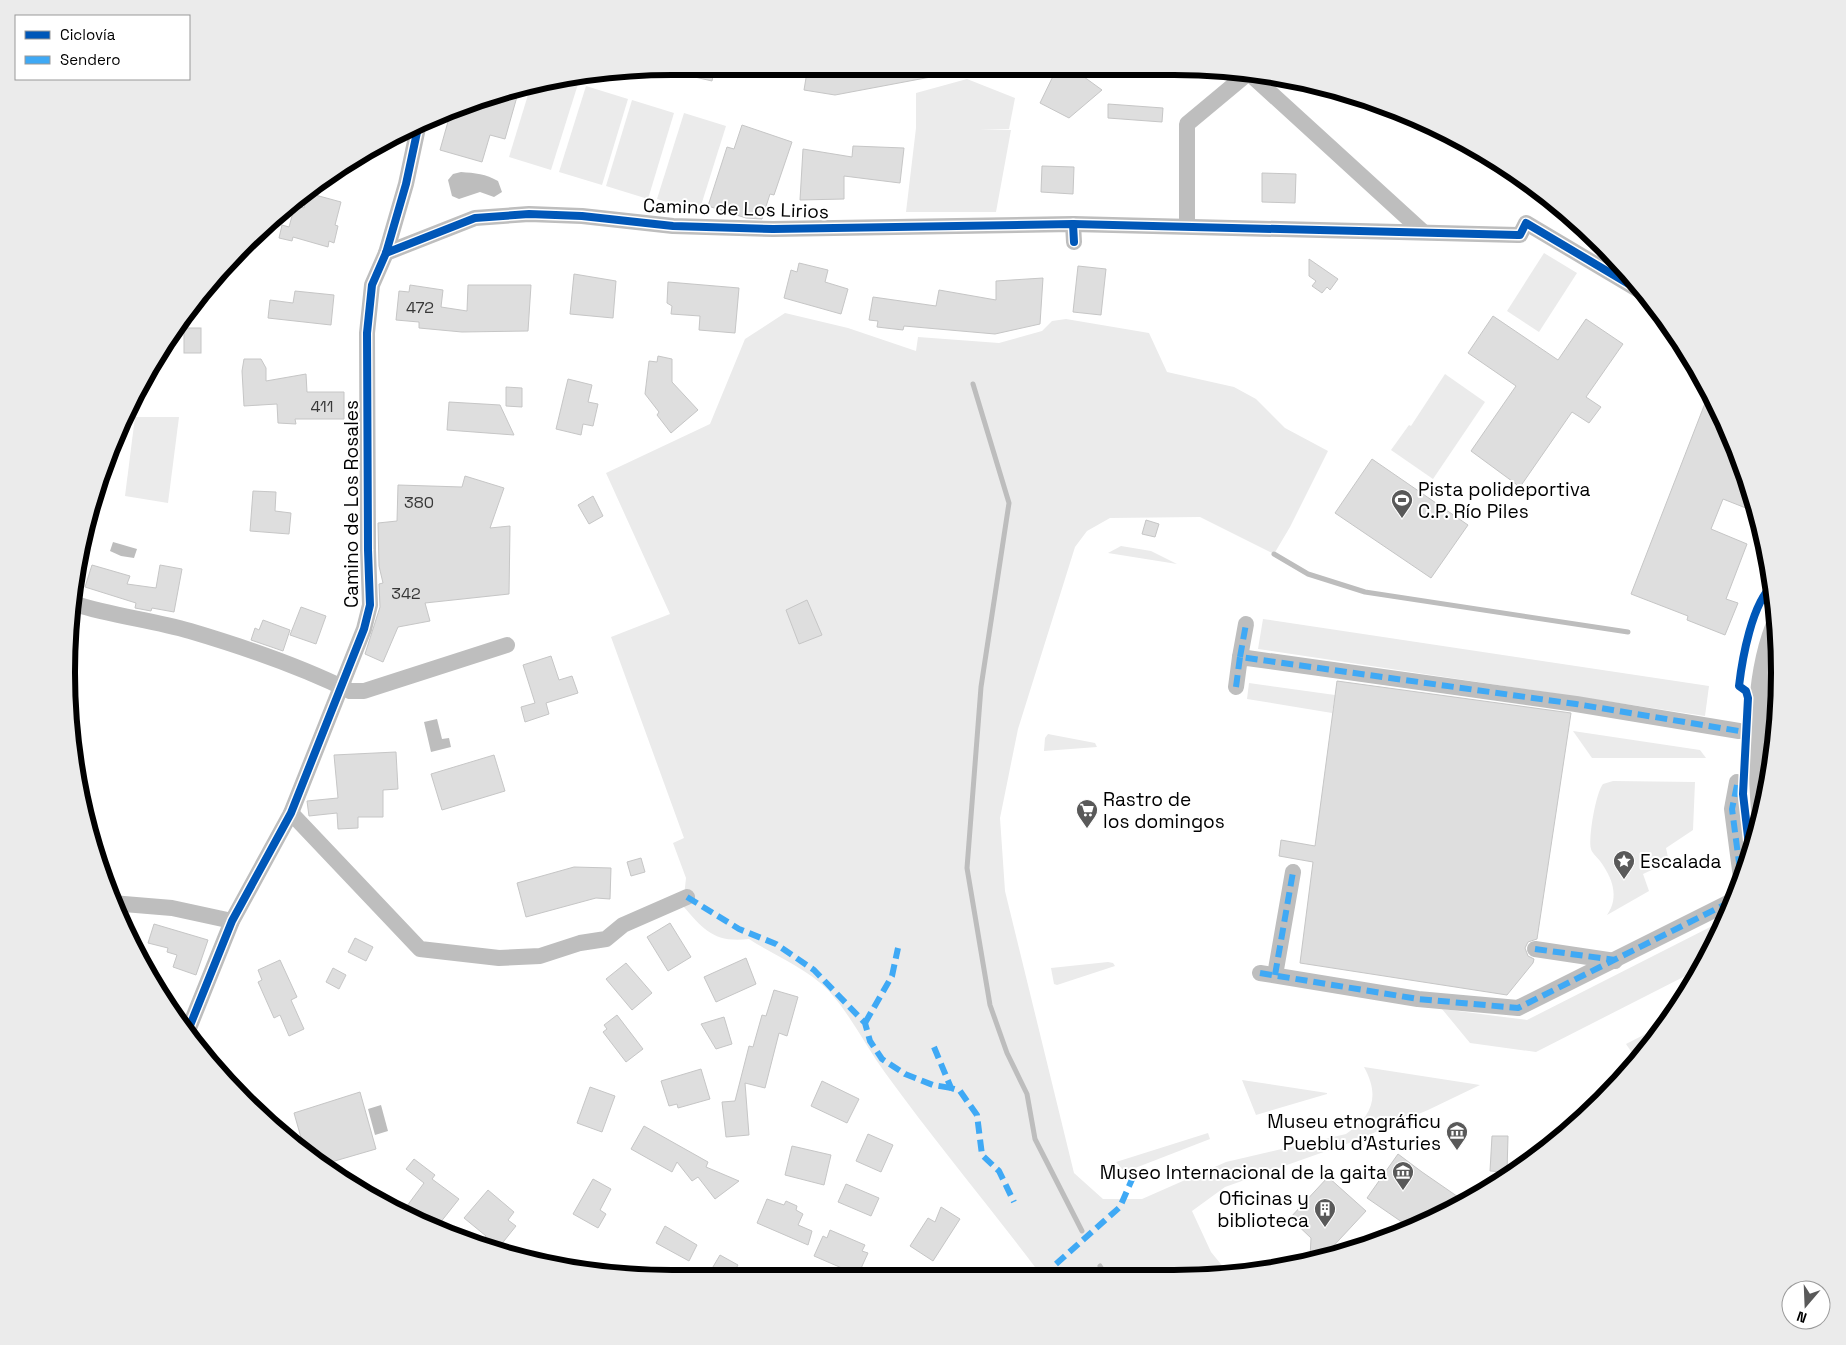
<svg xmlns="http://www.w3.org/2000/svg" width="1846" height="1345" viewBox="0 0 1846 1345" font-family="'Space Grotesk',sans-serif">
<style>
.green{fill:#ebebeb}
.water{fill:#bdbdbd}
.lines{fill:none;stroke-linecap:round;stroke-linejoin:round}
.stream{stroke:#bdbdbd;stroke-width:5}
.building{fill:#dedede;stroke:#c6c6c6}
.street{stroke:#bebebe;stroke-width:16}
.secondary{stroke:#c2c2c2;stroke-width:22}
.quiet{stroke:#3fa9f5;stroke-width:6;stroke-dasharray:12 6;stroke-linecap:butt}
.cycleway-casing{stroke:#fff;stroke-width:11}
.cycleway{stroke:#0057b8;stroke-width:8}
.labels{text-anchor:middle;stroke-width:4;stroke-linejoin:round;paint-order:stroke}
.number-label{font-size:16px;fill:#383838}
.street-label{font-size:19px;fill:#000;stroke:#fff}
.poi-label{font-size:19px;fill:#000;stroke:#fff;text-anchor:start}
.rim{fill:none;stroke:#000;stroke-width:6}
</style>
<rect width="100%" height="100%" fill="#fff"/>
<g class="green">
<path d="M 967,79 L 1015,98 L 1009,129 L 979,129 L 1011,130 L 996,212 L 906,212 L 916,128 L 916,93 Z"/>
<path d="M 565,80 L 578,84 L 551,170 L 509,157 L 531,85 Z"/>
<path d="M 586,86 L 628,99 L 602,185 L 559,172 Z"/>
<path d="M 632,100 L 674,113 L 648,199 L 606,186 Z"/>
<path d="M 684,113 L 726,126 L 699,212 L 657,199 Z"/>
<path d="M 1544,253 L 1577,273 L 1539,332 L 1507,311 Z"/>
<path d="M 785,313 L 848,328 L 916,351 L 918,337 L 999,343 L 1042,331 L 1052,321 L 1066,319 L 1149,333 L 1167,372 L 1234,387 L 1256,399 L 1285,428 L 1328,451 L 1290,527 L 1274,554 L 1200,517 L 1110,518 L 1087,531 L 1075,547 L 1018,729 L 1000,818 L 1005,891 L 1074,1173 L 1103,1199 L 1142,1199 L 1226,1162 L 1346,1134 C 1373,1116 1380,1096 1364,1067 L 1480,1085 L 1428,1110 L 1352,1142 L 1225,1187 L 1192,1211 L 1211,1252 L 1229,1274 L 1041,1275 C 990,1207 936,1143 886,1074 C 866,1047 851,1015 828,990 C 805,967 775,956 749,939 C 714,943 704,930 683,906 L 686,878 L 673,843 L 684,838 L 611,637 L 670,614 L 606,473 L 710,424 L 745,339 Z"/>
<path d="M 1445,374 L 1485,402 L 1433,479 L 1391,450 L 1409,425 L 1411,426 Z"/>
<path d="M 135,417 L 179,417 L 168,503 L 125,496 Z"/>
<path d="M 1121,546 L 1151,551 L 1177,564 L 1108,553 Z"/>
<path d="M 1263,619 L 1709,686 L 1705,716 L 1258,649 Z"/>
<path d="M 1249,683 L 1335,695 L 1332,713 L 1247,699 Z"/>
<path d="M 1573,731 L 1700,750 L 1706,758 L 1592,758 Z"/>
<path d="M 1048,734 L 1095,743 L 1097,747 L 1044,751 L 1045,738 Z"/>
<path d="M 1613,781 L 1695,782 L 1693,830 L 1666,848 L 1669,862 L 1643,874 L 1649,891 L 1607,915 C 1620,897 1612,877 1600,861 C 1597,857 1592,853 1591,849 C 1588,838 1596,792 1603,784 Z"/>
<path d="M 1726,919 L 1717,941 L 1699,969 L 1536,1052 L 1470,1043 L 1442,1009 L 1527,1020 Z"/>
<path d="M 1108,962 L 1113,963 L 1115,966 L 1057,985 L 1054,984 L 1051,968 Z"/>
<path d="M 1665,1024 L 1654,1042 L 1637,1060 L 1626,1044 Z"/>
<path d="M 1242,1080 L 1327,1093 L 1327,1094 L 1256,1115 Z"/>
<path d="M 1208,1133 L 1210,1139 L 1130,1170 L 1123,1170 L 1116,1162 Z"/>
</g>
<g class="water">
<path d="M 461,172 C 475,173 486,174 498,181 L 502,192 L 494,197 L 480,192 L 459,199 L 452,196 L 448,180 L 453,174 Z"/>
<path d="M 113,542 L 137,549 L 134,558 L 121,556 L 110,551 Z"/>
<path d="M 437,719 L 442,739 L 449,738 L 451,747 L 431,752 L 424,722 Z"/>
<path d="M 381,1105 L 388,1131 L 375,1135 L 368,1109 Z"/>
</g>
<g class="lines">
<g class="stream">
<path d="M 973,384 L 1009,503 L 981,687 L 967,868 L 990,1005 L 1007,1053 L 1027,1094 L 1035,1139 L 1082,1231"/>
<path d="M 1274,554 L 1308,574 L 1365,592 L 1628,632"/>
<path d="M 1100,1266 L 1105,1274"/>
</g>
</g>
<g class="building">
<path d="M 674,66 L 715,66 L 712,81 L 673,72 Z"/>
<path d="M 808,66 L 863,66 L 912,74 L 914,66 L 952,66 L 952,73 L 835,95 L 804,90 Z"/>
<path d="M 1058,66 L 1069,66 L 1102,90 L 1069,118 L 1040,103 Z"/>
<path d="M 520,86 L 505,139 L 490,135 L 482,162 L 440,150 L 451,111 Z"/>
<path d="M 1108,104 L 1163,108 L 1162,122 L 1108,118 Z"/>
<path d="M 742,125 L 792,142 L 774,195 L 770,194 L 762,219 L 746,218 L 708,206 L 727,147 L 734,149 Z"/>
<path d="M 853,146 L 904,148 L 900,183 L 844,176 L 844,199 L 800,200 L 803,149 L 852,157 Z"/>
<path d="M 1042,166 L 1074,167 L 1073,194 L 1041,192 Z"/>
<path d="M 1262,173 L 1296,174 L 1295,203 L 1262,202 Z"/>
<path d="M 308,193 L 341,202 L 335,225 L 338,226 L 334,243 L 329,241 L 328,247 L 293,237 L 292,241 L 279,238 L 282,225 L 289,227 L 295,205 L 304,208 Z"/>
<path d="M 1309,259 L 1338,279 L 1330,290 L 1327,287 L 1322,293 L 1312,286 L 1316,281 L 1309,276 Z"/>
<path d="M 799,263 L 828,270 L 825,282 L 848,289 L 841,314 L 784,298 L 791,270 L 797,272 Z"/>
<path d="M 1078,266 L 1106,269 L 1101,315 L 1073,312 Z"/>
<path d="M 574,274 L 616,281 L 613,318 L 570,314 Z"/>
<path d="M 1043,278 L 1040,324 L 995,334 L 904,326 L 903,330 L 877,327 L 878,321 L 869,320 L 873,297 L 936,306 L 939,290 L 996,300 L 996,281 Z"/>
<path d="M 668,282 L 739,288 L 735,333 L 699,330 L 700,316 L 671,314 L 672,306 L 667,303 Z"/>
<path d="M 410,285 L 443,290 L 441,307 L 467,311 L 468,285 L 531,285 L 528,331 L 462,332 L 419,328 L 419,322 L 396,320 L 399,291 L 409,292 Z"/>
<path d="M 295,291 L 334,295 L 331,325 L 268,318 L 270,300 L 293,303 Z"/>
<path d="M 1493,316 L 1558,360 L 1586,319 L 1623,344 L 1586,397 L 1601,407 L 1589,423 L 1572,412 L 1520,487 L 1471,451 L 1516,386 L 1468,353 Z"/>
<rect x="184" y="328" width="17" height="25"/>
<path d="M 658,356 L 672,359 L 672,382 L 698,410 L 671,433 L 657,415 L 659,412 L 645,394 L 649,361 L 657,362 Z"/>
<path d="M 244,359 L 261,359 L 266,368 L 266,381 L 306,374 L 307,392 L 344,392 L 344,419 L 295,419 L 296,424 L 278,423 L 277,404 L 244,406 L 242,371 Z"/>
<path d="M 568,379 L 592,385 L 588,402 L 598,404 L 593,426 L 583,424 L 581,435 L 556,429 Z"/>
<path d="M 506,387 L 522,388 L 522,407 L 506,406 Z"/>
<path d="M 1709,393 L 1748,478 L 1756,512 L 1723,499 L 1711,529 L 1747,544 L 1726,599 L 1738,603 L 1725,635 L 1687,620 L 1688,616 L 1631,594 Z"/>
<path d="M 449,402 L 500,405 L 514,435 L 447,430 Z"/>
<path d="M 1372,459 L 1468,525 L 1431,578 L 1335,513 Z"/>
<path d="M 465,476 L 504,488 L 490,528 L 510,526 L 509,594 L 425,603 L 430,621 L 398,627 L 383,662 L 365,654 L 380,607 L 379,584 L 383,583 L 379,566 L 378,523 L 397,521 L 398,485 L 462,487 Z"/>
<path d="M 253,491 L 276,492 L 275,511 L 291,513 L 289,534 L 250,531 Z"/>
<path d="M 593,496 L 603,516 L 589,524 L 578,505 Z"/>
<path d="M 1146,520 L 1159,524 L 1155,537 L 1142,534 Z"/>
<path d="M 92,565 L 130,576 L 127,584 L 156,588 L 160,565 L 182,569 L 174,612 L 152,608 L 151,611 L 135,608 L 136,603 L 85,587 Z"/>
<path d="M 807,600 L 822,635 L 799,644 L 786,610 Z"/>
<path d="M 301,607 L 326,616 L 316,644 L 290,635 Z"/>
<path d="M 263,620 L 290,630 L 283,651 L 251,640 L 255,628 L 259,630 Z"/>
<path d="M 551,656 L 559,680 L 572,676 L 578,693 L 546,703 L 549,714 L 525,722 L 521,707 L 535,703 L 523,665 Z"/>
<path d="M 1337,681 L 1571,713 L 1537,939 L 1528,942 L 1525,948 L 1528,956 L 1534,959 L 1533,963 L 1507,995 L 1300,963 L 1313,862 L 1279,856 L 1281,840 L 1315,846 Z"/>
<path d="M 396,752 L 398,789 L 383,790 L 383,817 L 358,817 L 358,828 L 338,829 L 337,813 L 309,816 L 307,801 L 338,798 L 334,755 Z"/>
<path d="M 494,755 L 505,791 L 442,810 L 431,774 Z"/>
<path d="M 641,858 L 645,872 L 631,876 L 627,862 Z"/>
<path d="M 574,867 L 611,868 L 610,899 L 596,898 L 526,917 L 517,883 Z"/>
<path d="M 670,923 L 691,957 L 668,971 L 647,937 Z"/>
<path d="M 154,924 L 208,940 L 196,975 L 173,967 L 177,955 L 167,952 L 168,948 L 148,943 Z"/>
<path d="M 355,938 L 373,947 L 366,961 L 348,952 Z"/>
<path d="M 746,958 L 756,984 L 716,1002 L 704,977 Z"/>
<path d="M 280,960 L 297,997 L 291,1000 L 304,1029 L 289,1036 L 280,1015 L 274,1018 L 258,982 L 262,980 L 258,970 Z"/>
<path d="M 626,963 L 652,993 L 632,1010 L 606,979 Z"/>
<path d="M 333,968 L 346,975 L 339,989 L 326,982 Z"/>
<path d="M 774,990 L 798,997 L 787,1036 L 779,1033 L 765,1088 L 745,1083 L 749,1135 L 726,1137 L 722,1102 L 735,1101 L 749,1046 L 753,1047 L 762,1015 L 766,1016 Z"/>
<path d="M 617,1015 L 643,1049 L 626,1062 L 603,1032 L 607,1029 L 604,1025 Z"/>
<path d="M 724,1017 L 732,1044 L 716,1049 L 701,1024 Z"/>
<path d="M 701,1069 L 710,1099 L 678,1108 L 677,1104 L 669,1106 L 661,1081 Z"/>
<path d="M 822,1081 L 859,1099 L 847,1123 L 811,1106 Z"/>
<path d="M 590,1087 L 615,1096 L 602,1132 L 577,1123 Z"/>
<path d="M 360,1092 L 376,1149 L 321,1165 L 306,1155 L 294,1113 Z"/>
<path d="M 644,1126 L 708,1162 L 706,1167 L 739,1181 L 715,1199 L 698,1177 L 692,1181 L 677,1162 L 672,1172 L 631,1149 Z"/>
<path d="M 868,1134 L 893,1145 L 881,1172 L 856,1161 Z"/>
<path d="M 1492,1136 L 1508,1136 L 1507,1172 L 1490,1171 Z"/>
<path d="M 792,1146 L 831,1155 L 824,1185 L 785,1175 Z"/>
<path d="M 1398,1154 L 1422,1172 L 1464,1201 L 1412,1229 L 1367,1198 Z"/>
<path d="M 414,1159 L 435,1175 L 432,1179 L 459,1199 L 436,1228 L 401,1214 L 424,1183 L 406,1169 Z"/>
<path d="M 1328,1177 L 1366,1211 L 1326,1254 L 1310,1258 L 1311,1238 L 1290,1218 Z"/>
<path d="M 593,1179 L 611,1189 L 600,1210 L 606,1214 L 598,1228 L 573,1214 Z"/>
<path d="M 846,1184 L 879,1198 L 871,1216 L 838,1202 Z"/>
<path d="M 488,1190 L 514,1212 L 508,1220 L 516,1226 L 496,1251 L 480,1245 L 486,1236 L 464,1218 Z"/>
<path d="M 767,1199 L 784,1205 L 786,1201 L 797,1206 L 796,1210 L 803,1214 L 798,1225 L 812,1231 L 808,1245 L 757,1223 Z"/>
<path d="M 941,1207 L 960,1219 L 933,1261 L 910,1246 L 928,1218 L 935,1222 Z"/>
<path d="M 665,1226 L 697,1245 L 689,1261 L 656,1243 Z"/>
<path d="M 830,1230 L 865,1245 L 862,1251 L 868,1253 L 858,1275 L 814,1256 L 823,1236 L 827,1238 Z"/>
<path d="M 720,1255 L 738,1265 L 731,1277 L 707,1277 Z"/>
</g>
<g class="lines">
<g class="street">
<path d="M 1250,74 L 1423,232"/>
<path d="M 1073,224 L 1518,235 L 1520,235 L 1526,223 L 1644,293"/>
<path d="M 1187,226 L 1187,124 L 1247,74"/>
<path d="M 386,253 L 475,218 L 529,214 L 582,216 L 673,226 L 773,229 L 1073,224 L 1074,242"/>
<path d="M 71,601 L 75,604 C 113,616 152,620 190,631 C 244,647 300,666 350,691 L 364,691 L 507,645"/>
<path d="M 1240,657 L 1246,624"/>
<path d="M 1236,687 L 1240,657 L 1576,704 L 1739,731"/>
<path d="M 1737,782 L 1732,809 L 1741,878"/>
<path d="M 291,813 L 420,949 L 499,958 L 540,956 L 580,943 L 606,939 L 623,925 L 687,897"/>
<path d="M 112,903 L 172,908 L 232,921"/>
<path d="M 1535,949 L 1615,961"/>
<path d="M 1260,973 L 1418,999 L 1518,1008 L 1732,901"/>
<path d="M 1275,975 L 1293,872"/>
<path d="M 187,1033 L 232,921 L 291,813 L 364,629 L 370,605 L 368,550 L 367,333 L 372,285 L 386,253 L 406,184 L 419,123"/>
</g>
<path class="secondary" d="M 1762,812 C 1758,752 1754,684 1776,627"/>
<g class="quiet">
<path d="M 1240,657 L 1246,624"/>
<path d="M 1236,687 L 1240,657 L 1576,704 L 1739,731"/>
<path d="M 1737,785 L 1732,809 L 1741,878"/>
<path d="M 687,897 L 739,929 L 776,944 L 814,970 L 865,1023 L 870,1041 L 882,1059 L 905,1074 L 933,1085 L 951,1088"/>
<path d="M 1535,949 L 1615,960"/>
<path d="M 1260,973 L 1418,999 L 1518,1008 L 1732,901"/>
<path d="M 1275,975 L 1293,872"/>
<path d="M 865,1023 L 892,976 L 898,948"/>
<path d="M 934,1047 L 951,1088 L 960,1091 L 977,1115 L 982,1155 L 999,1171 L 1014,1202"/>
<path d="M 1056,1264 L 1120,1207 L 1133,1177"/>
</g>
<g class="cycleway-casing">
<g id="cycleway">
<path d="M 1073,224 L 1518,235 L 1520,235 L 1526,223 L 1644,293"/>
<path d="M 386,253 L 475,218 L 529,214 L 582,216 L 673,226 L 773,229 L 1073,224 L 1074,242"/>
<path d="M 1750,854 L 1743,794 L 1748,698 L 1746,691 L 1739,686 C 1742,660 1752,602 1773,585"/>
<path d="M 187,1033 L 232,921 L 291,813 L 364,629 L 370,605 L 368,550 L 367,333 L 372,285 L 386,253 L 406,184 L 419,123"/>
</g>
</g>
<use href="#cycleway" class="cycleway"/>
</g>
<defs>
<g id="stadium-pin" transform="scale(1.125)"><path d="M0 17L-7.5 6A9.5 9.5 0 1 1 7.5 6Z" fill="#595959" stroke="#fff"/><path d="M0-5a6.5 5 0 1 0 0 10a6.5 5 0 1 0 0-10ZM-3.5-1.8h7v3.6h-7Z" fill="#fff"/></g>
<g id="supermarket-pin" transform="scale(1.125)"><path d="M0 17L-7.5 6A9.5 9.5 0 1 1 7.5 6Z" fill="#595959" stroke="#fff"/><path d="M-6-5.5h2.5l.6 2H6L4.5 2H-2.5L-4.4-4H-6ZM-1.5 3.2a1.3 1.3 0 1 0 .1 0ZM3 3.2a1.3 1.3 0 1 0 .1 0Z" fill="#fff"/></g>
<g id="sight-pin" transform="scale(1.125)"><path d="M0 17L-7.5 6A9.5 9.5 0 1 1 7.5 6Z" fill="#595959" stroke="#fff"/><path d="M0-6L1.8-2.2L6-1.7L2.9 1.2L3.7 5.4L0 3.3L-3.7 5.4L-2.9 1.2L-6-1.7L-1.8-2.2Z" fill="#fff"/></g>
<g id="museum-pin" transform="scale(1.125)"><path d="M0 17L-7.5 6A9.5 9.5 0 1 1 7.5 6Z" fill="#595959" stroke="#fff"/><path d="M0-6L6-3V-2H-6V-3ZM-5-1h2V3h-2ZM-1-1h2V3h-2ZM3-1h2V3H3ZM-6 4H6V6H-6Z" fill="#fff"/></g>
<g id="building-pin" transform="scale(1.125)"><path d="M0 17L-7.5 6A9.5 9.5 0 1 1 7.5 6Z" fill="#595959" stroke="#fff"/><path d="M-4-6H4V6H1V3H-1V6H-4ZM-2.5-4.3h1.7v1.8h-1.7ZM.8-4.3h1.7v1.8H.8ZM-2.5-1h1.7V.8h-1.7ZM.8-1h1.7V.8H.8Z" fill="#fff"/></g>
</defs>
<g fill-rule="evenodd">
<use href="#stadium-pin" x="1402" y="500"/>
<use href="#supermarket-pin" x="1087" y="810"/>
<use href="#sight-pin" x="1624" y="861"/>
<use href="#museum-pin" x="1457" y="1132"/>
<use href="#museum-pin" x="1403" y="1172"/>
<use href="#building-pin" x="1325" y="1209"/>
</g>
<g class="labels">
<g class="number-label">
<text x="420" y="313">472</text>
<text x="322" y="412">411</text>
<text x="419" y="508">380</text>
<text x="406" y="599">342</text>
</g>
<g class="street-label">
<text transform="translate(736 208) rotate(2)" y="7">Camino de Los Lirios</text>
<text transform="translate(351 504) rotate(-90)" y="7">Camino de Los Rosales</text>
</g>
<g class="poi-label">
<text x="1418" y="496">Pista polideportiva<tspan x="1418" dy="22">C.P. Río Piles</tspan></text>
<text x="1103" y="806">Rastro de<tspan x="1103" dy="22">los domingos</tspan></text>
<text x="1640" y="868">Escalada</text>
<text x="1441" y="1128" text-anchor="end">Museu etnográficu<tspan x="1441" dy="22">Pueblu d'Asturies</tspan></text>
<text x="1387" y="1179" text-anchor="end">Museo Internacional de la gaita</text>
<text x="1309" y="1205" text-anchor="end">Oficinas y<tspan x="1309" dy="22">biblioteca</tspan></text>
</g>
</g>
<path d="M0 0H1846V1345H0ZM672 75H1174A597 597 0 0 1 1771 672V673A597 597 0 0 1 1174 1270H672A597 597 0 0 1 75 673V672A597 597 0 0 1 672 75Z" fill="#ebebeb" fill-rule="evenodd"/>
<path class="rim" d="M672 75H1174A597 597 0 0 1 1771 672V673A597 597 0 0 1 1174 1270H672A597 597 0 0 1 75 673V672A597 597 0 0 1 672 75Z"/>
<rect x="15" y="15" width="175" height="65" fill="#ffffff" stroke="#999999"/>
<rect x="25" y="31" width="25" height="8" fill="#0057b8" stroke="#999999"/>
<text x="60" y="40" font-size="15" fill="#000000">Ciclovía</text>
<rect x="25" y="56" width="25" height="8" fill="#3fa9f5" stroke="#999999"/>
<text x="60" y="65" font-size="15" fill="#000000">Sendero</text>
<g transform="translate(1806 1305) rotate(199)"><circle r="24" fill="#ffffff" stroke="#999999"/>
<path d="M0-4L9 19L0 12L-9 19Z" fill="#595959"/>
<text y="-8" font-size="14" font-weight="bold" text-anchor="middle" fill="#000000">N</text>
</g>
</svg>
